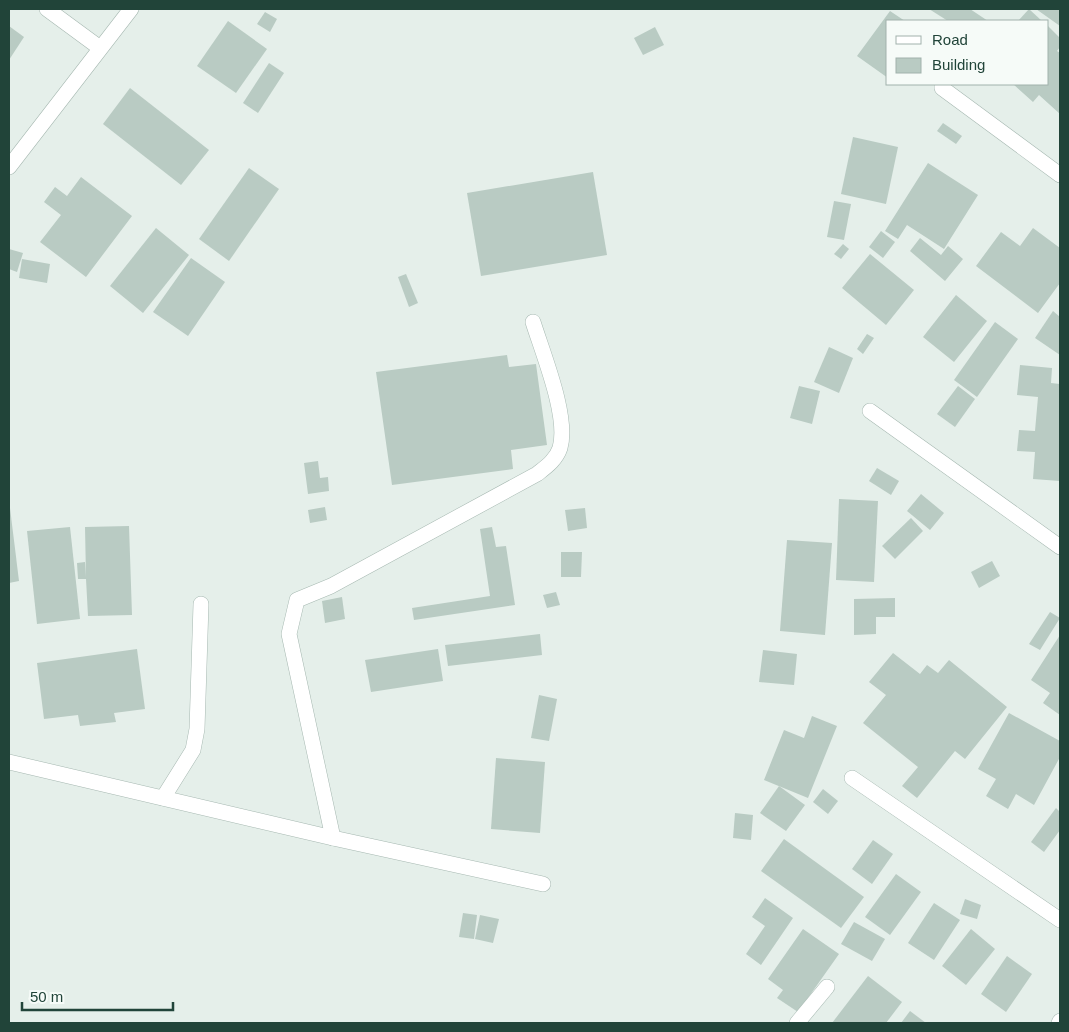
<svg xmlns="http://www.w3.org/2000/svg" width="1069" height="1032" viewBox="0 0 1069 1032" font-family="Helvetica,sans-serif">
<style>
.building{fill:#b9cbc3}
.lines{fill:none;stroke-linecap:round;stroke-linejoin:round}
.minor-casing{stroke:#a6b8b1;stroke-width:16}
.minor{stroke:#fff;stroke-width:15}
</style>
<rect width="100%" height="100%" fill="#e5efea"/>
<g class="building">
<path d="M 929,9 L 970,9 L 988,21 L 948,21 Z"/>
<path d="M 1029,9 L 1042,21 L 1018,21 Z"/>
<path d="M 1036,9 L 1060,9 L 1060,26 Z"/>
<path d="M 890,11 L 905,21 L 888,21 L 888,78 L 857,56 Z"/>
<path d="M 265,12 L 277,19 L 270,32 L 257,24 Z"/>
<path d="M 228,21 L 267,49 L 236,93 L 197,66 Z"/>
<path d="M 9,26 L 24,37 L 9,60 Z"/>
<path d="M 1048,26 L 1060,38 L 1060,47 L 1057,51 L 1060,53 L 1060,114 L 1039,95 L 1033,102 L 1013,84 L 1048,84 Z"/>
<path d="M 655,27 L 664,45 L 643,55 L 634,38 Z"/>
<path d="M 269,63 L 284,73 L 258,113 L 243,103 Z"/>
<path d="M 130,88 L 209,150 L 181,185 L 103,124 Z"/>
<path d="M 943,123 L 962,136 L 956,144 L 937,131 Z"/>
<path d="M 853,137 L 898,147 L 886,204 L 841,194 Z"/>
<path d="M 928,163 L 978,195 L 944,249 L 907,225 L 898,239 L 885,231 Z"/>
<path d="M 249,168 L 279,189 L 229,261 L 199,239 Z"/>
<path d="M 593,172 L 607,255 L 481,276 L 467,193 Z"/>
<path d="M 81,177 L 132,216 L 86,277 L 40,242 L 61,215 L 44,202 L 55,187 L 67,196 Z"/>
<path d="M 834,201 L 851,204 L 844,240 L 827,237 Z"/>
<path d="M 156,228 L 189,255 L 143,313 L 110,286 Z"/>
<path d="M 1033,228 L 1060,248 L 1060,283 L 1038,313 L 976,266 L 1001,232 L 1020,246 Z"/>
<path d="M 881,231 L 895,242 L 883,258 L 869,247 Z"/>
<path d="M 920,238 L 941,255 L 948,246 L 963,259 L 945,281 L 910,251 Z"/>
<path d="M 843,244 L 849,249 L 841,259 L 834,254 Z"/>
<path d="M 9,249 L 23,253 L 17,272 L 9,269 Z"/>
<path d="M 870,254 L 914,290 L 886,325 L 842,288 Z"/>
<path d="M 191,258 L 225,282 L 188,336 L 153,312 Z"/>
<path d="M 22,259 L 50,264 L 47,283 L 19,278 Z"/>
<path d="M 406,274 L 418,303 L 409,307 L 398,277 Z"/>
<path d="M 956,295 L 987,321 L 954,362 L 923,337 Z"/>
<path d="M 1053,311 L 1060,317 L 1060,355 L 1035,338 Z"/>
<path d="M 995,322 L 1018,339 L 977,397 L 954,380 Z"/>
<path d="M 867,334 L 874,338 L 863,354 L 857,349 Z"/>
<path d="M 829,347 L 853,358 L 839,393 L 814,382 Z"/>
<path d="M 507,355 L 509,367 L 536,364 L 547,445 L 511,450 L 513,469 L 392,485 L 376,372 Z"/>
<path d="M 1020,365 L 1052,368 L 1051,383 L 1060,384 L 1060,481 L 1033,479 L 1035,452 L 1017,451 L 1019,430 L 1035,431 L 1038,397 L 1017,395 Z"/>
<path d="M 799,386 L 820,391 L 812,424 L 790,418 Z"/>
<path d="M 958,386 L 975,399 L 955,427 L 937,414 Z"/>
<path d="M 318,461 L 320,478 L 328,477 L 329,491 L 308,494 L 304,463 Z"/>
<path d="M 877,468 L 899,481 L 891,495 L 869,481 Z"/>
<path d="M 921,494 L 944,513 L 930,530 L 907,511 Z"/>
<path d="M 839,499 L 878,501 L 874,582 L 836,580 Z"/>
<path d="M 9,500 L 19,581 L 9,583 Z"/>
<path d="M 325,507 L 327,520 L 310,523 L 308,510 Z"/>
<path d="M 585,508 L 587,528 L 568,531 L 565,510 Z"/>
<path d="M 911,518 L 923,531 L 895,559 L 882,546 Z"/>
<path d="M 129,526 L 132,615 L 88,616 L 86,579 L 78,579 L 77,563 L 85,562 L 86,577 L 85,527 Z"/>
<path d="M 70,527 L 80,619 L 37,624 L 27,531 Z"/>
<path d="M 492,527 L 496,547 L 506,546 L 515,605 L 414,620 L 412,608 L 490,596 L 480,529 Z"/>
<path d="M 787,540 L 832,543 L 825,635 L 780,631 Z"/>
<path d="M 561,552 L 582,552 L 581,577 L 561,577 Z"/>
<path d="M 992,561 L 1000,576 L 979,588 L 971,572 Z"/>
<path d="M 556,592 L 560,605 L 547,608 L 543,595 Z"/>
<path d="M 342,597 L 345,619 L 325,623 L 322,601 Z"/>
<path d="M 895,598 L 895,617 L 876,617 L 876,634 L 854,635 L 854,599 Z"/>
<path d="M 1050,612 L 1060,618 L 1040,650 L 1029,644 Z"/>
<path d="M 540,634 L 542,655 L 448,666 L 445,645 Z"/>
<path d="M 1060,635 L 1060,715 L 1043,703 L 1050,693 L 1031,680 Z"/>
<path d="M 137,649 L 145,709 L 114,713 L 116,722 L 80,726 L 78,715 L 44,719 L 37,663 Z"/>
<path d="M 438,649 L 443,681 L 371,692 L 365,660 Z"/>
<path d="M 763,650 L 797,654 L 794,685 L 759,682 Z"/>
<path d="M 893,653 L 920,674 L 927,665 L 938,673 L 949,660 L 1007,707 L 965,759 L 955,751 L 917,798 L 902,786 L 918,767 L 863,723 L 886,695 L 869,682 Z"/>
<path d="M 539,695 L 557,699 L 549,741 L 531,738 Z"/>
<path d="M 1009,713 L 1060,741 L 1060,757 L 1034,805 L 1016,794 L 1008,809 L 986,796 L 996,779 L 978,769 Z"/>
<path d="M 812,716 L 837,726 L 808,798 L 764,780 L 784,730 L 804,738 Z"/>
<path d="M 496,758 L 545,762 L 540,833 L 491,829 Z"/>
<path d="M 779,786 L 805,805 L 786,831 L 760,813 Z"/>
<path d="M 823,789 L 838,801 L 828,814 L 813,802 Z"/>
<path d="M 1056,808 L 1060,812 L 1060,830 L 1044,852 L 1031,842 Z"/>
<path d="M 735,813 L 753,815 L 751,840 L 733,838 Z"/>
<path d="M 784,839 L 864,897 L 841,928 L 761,871 Z"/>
<path d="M 873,840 L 893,854 L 872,884 L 852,869 Z"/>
<path d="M 896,874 L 921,892 L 890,935 L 865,917 Z"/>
<path d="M 765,898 L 793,918 L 761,965 L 746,954 L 765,926 L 752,917 Z"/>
<path d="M 965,899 L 981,905 L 977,919 L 960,914 Z"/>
<path d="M 934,903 L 960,920 L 934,960 L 908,943 Z"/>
<path d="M 463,913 L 477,915 L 474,939 L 459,937 Z"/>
<path d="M 480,915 L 499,919 L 493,943 L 475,939 Z"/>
<path d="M 854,922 L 885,939 L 872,961 L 841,944 Z"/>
<path d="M 803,929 L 839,954 L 798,1012 L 777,998 L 783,990 L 768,979 Z"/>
<path d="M 971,929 L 995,949 L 966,985 L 942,966 Z"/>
<path d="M 1007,956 L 1032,974 L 1006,1012 L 981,994 Z"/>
<path d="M 868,976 L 902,1002 L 886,1023 L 832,1023 Z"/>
<path d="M 910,1011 L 926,1023 L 901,1023 Z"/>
</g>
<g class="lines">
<g class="minor-casing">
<g id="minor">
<path d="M 47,9 L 100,48"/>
<path d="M 942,88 L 1060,175"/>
<path d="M 9,167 L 131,9"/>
<path d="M 870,411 L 1060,547"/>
<path d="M 9,762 L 333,838 L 543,884"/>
<path d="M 852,778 L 1060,920"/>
<path d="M 163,798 L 193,750 L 197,729 L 201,604"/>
<path d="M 333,838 L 289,634 L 297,600 L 331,586 L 537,474 C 546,467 556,460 560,448 C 569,417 543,354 533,322"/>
<path d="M 797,1023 L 827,987"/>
<path d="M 1059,1023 L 1060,1021"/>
</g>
</g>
<use href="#minor" class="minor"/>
</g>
<rect width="1069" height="1032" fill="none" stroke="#214439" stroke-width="20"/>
<rect x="886" y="20" width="162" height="65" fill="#f6fbf8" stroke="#a1b2ac"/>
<rect x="896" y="36" width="25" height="8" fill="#ffffff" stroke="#a1b2ac"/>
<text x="932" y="45" font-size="15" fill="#214439">Road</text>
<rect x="896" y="58" width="25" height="15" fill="#b9cbc3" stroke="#a1b2ac"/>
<text x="932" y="70" font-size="15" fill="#214439">Building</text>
<path d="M22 1002v8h151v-8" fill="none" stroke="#214439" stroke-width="2.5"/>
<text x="30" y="1002" font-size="15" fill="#214439" stroke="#f6fbf8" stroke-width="4" paint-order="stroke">50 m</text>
</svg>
